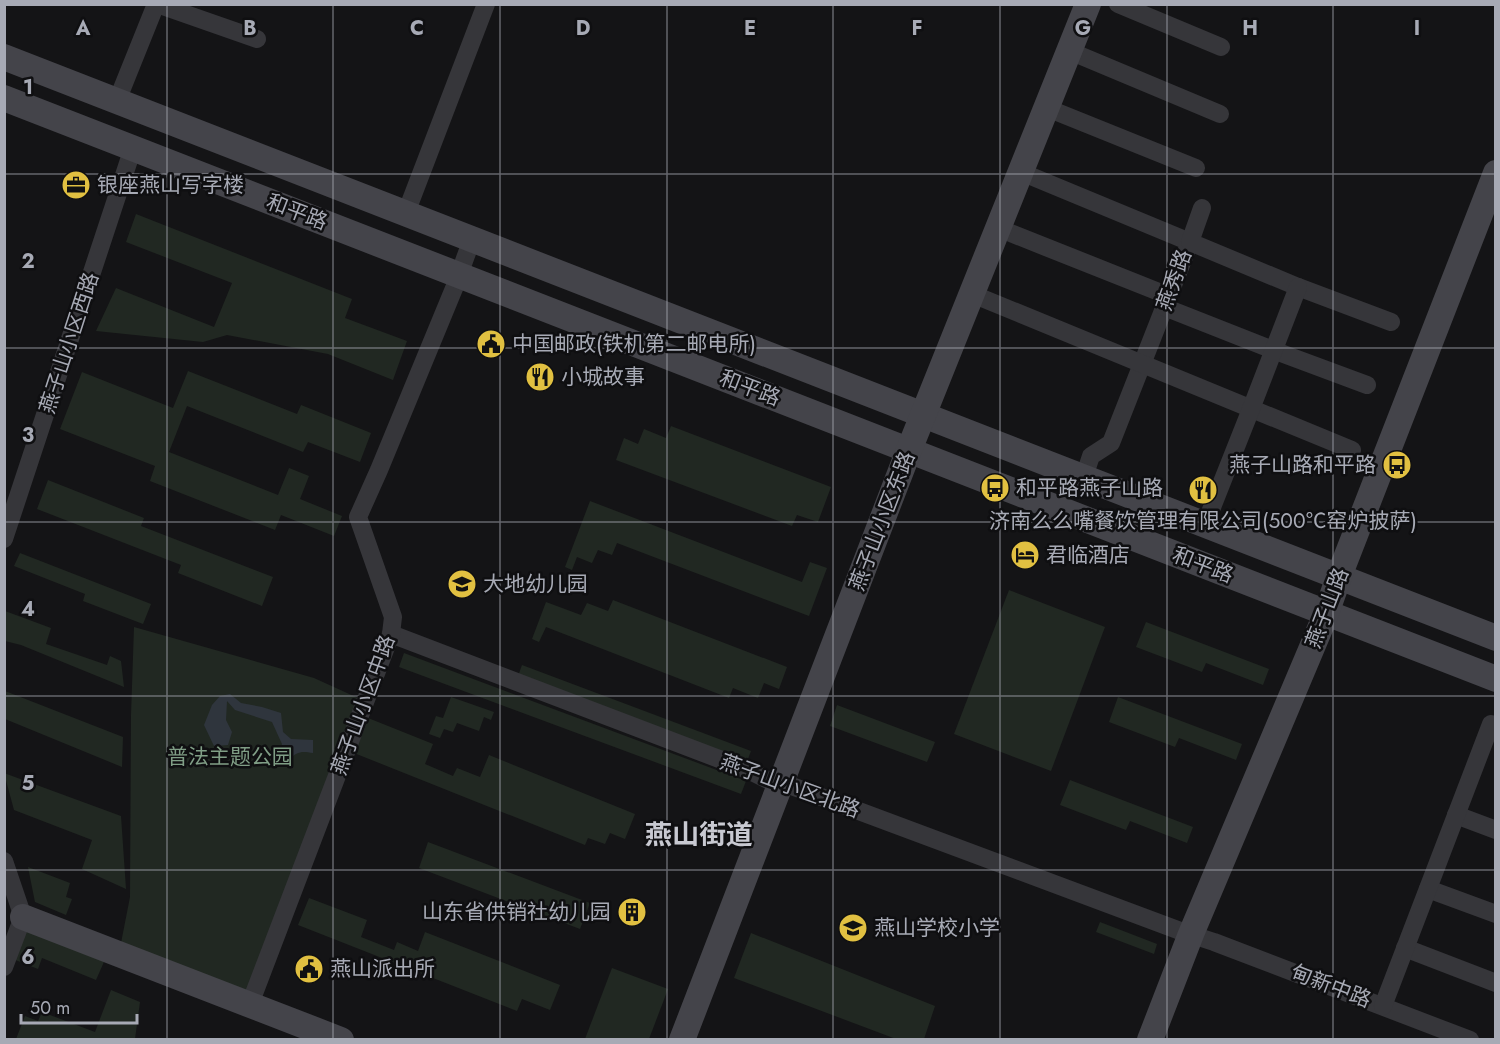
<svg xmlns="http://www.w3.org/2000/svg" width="1500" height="1044" viewBox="0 0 1500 1044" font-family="Jost,'Noto Sans SC',sans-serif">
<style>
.green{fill:#212822}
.water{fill:#2f353d}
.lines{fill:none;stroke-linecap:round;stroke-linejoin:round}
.street{stroke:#36363a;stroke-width:18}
.secondary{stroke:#44444a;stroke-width:26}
.grid{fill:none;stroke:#a7aab5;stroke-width:1.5;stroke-opacity:0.55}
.labels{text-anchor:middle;stroke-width:5;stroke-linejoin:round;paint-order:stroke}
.poi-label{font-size:21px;fill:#a7aab5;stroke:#0f0f11;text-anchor:start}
.street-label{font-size:21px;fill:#a7aab5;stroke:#0f0f11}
.park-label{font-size:21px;fill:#809e86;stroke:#0f0f11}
.district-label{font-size:27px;font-weight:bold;fill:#c8c9d1;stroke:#0f0f11}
.grid-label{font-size:20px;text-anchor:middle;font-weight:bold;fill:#a7aab5;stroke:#0f0f11;stroke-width:5;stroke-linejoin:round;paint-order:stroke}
</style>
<rect width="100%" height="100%" fill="#141416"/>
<g class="green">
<path d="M 136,214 L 352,299 L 345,318 L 407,341 L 393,380 L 328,354 L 227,335 L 203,342 L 96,331 L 116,288 L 214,327 L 232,283 L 126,242 Z"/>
<path d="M 188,371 L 297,414 L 301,405 L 371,433 L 360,462 L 308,442 L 303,452 L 187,406 L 169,452 L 278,495 L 289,468 L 309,476 L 300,499 L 342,516 L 334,536 L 281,515 L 275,530 L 150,481 L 155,466 L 60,429 L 82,372 L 173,408 Z"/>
<path d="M 671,426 L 831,487 L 818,522 L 797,515 L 792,526 L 616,460 L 624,438 L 638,444 L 644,429 L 666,438 Z"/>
<path d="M 48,480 L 144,518 L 141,526 L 273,577 L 262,606 L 178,573 L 181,565 L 37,509 Z"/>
<path d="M 590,501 L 802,582 L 810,562 L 827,568 L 809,616 L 617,543 L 612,555 L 598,550 L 592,563 L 577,557 L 572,570 L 565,567 Z"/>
<path d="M 20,553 L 151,604 L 143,624 L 83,601 L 85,594 L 14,566 Z"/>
<path d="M 1009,590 L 1105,627 L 1051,771 L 954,734 Z"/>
<path d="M 613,600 L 787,667 L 779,689 L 764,683 L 758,698 L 733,688 L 729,698 L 546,627 L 539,642 L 532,639 L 546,602 L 581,615 L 587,603 L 608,611 Z"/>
<path d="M 5,611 L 51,628 L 46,644 L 107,665 L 110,656 L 121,661 L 124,687 L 21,645 L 5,641 Z"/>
<path d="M 1146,622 L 1269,669 L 1263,685 L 1206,663 L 1202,672 L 1136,647 Z"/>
<path d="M 134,627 L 314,678 L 358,698 L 247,991 L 121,943 L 130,897 L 131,715 Z"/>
<path d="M 404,653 L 746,781 L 741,794 L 399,667 Z"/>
<path d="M 522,665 L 751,751 L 746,764 L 517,679 Z"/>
<path d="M 5,691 L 123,737 L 122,767 L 5,719 Z"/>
<path d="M 451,697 L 494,712 L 491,720 L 484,717 L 479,731 L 457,723 L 453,732 L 444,729 L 440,738 L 429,734 L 436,716 L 443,718 Z"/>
<path d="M 1118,697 L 1242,744 L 1236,760 L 1179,738 L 1175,747 L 1109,722 Z"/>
<path d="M 837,705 L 935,742 L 927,762 L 830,726 Z"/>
<path d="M 368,718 L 433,744 L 425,764 L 453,776 L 457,768 L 480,777 L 489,755 L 635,814 L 625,839 L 610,833 L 605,844 L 588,838 L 585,845 L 354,753 Z"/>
<path d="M 4,773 L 121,816 L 126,889 L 82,869 L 92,840 L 14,810 Z"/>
<path d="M 1070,780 L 1193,827 L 1187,843 L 1130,821 L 1126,830 L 1060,805 Z"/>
<path d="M 428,842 L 590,903 L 580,929 L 419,868 Z"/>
<path d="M 28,867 L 70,883 L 66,897 L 72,899 L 66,915 L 35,902 Z"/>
<path d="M 309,898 L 367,920 L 361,937 L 394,950 L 397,942 L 418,951 L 425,932 L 560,985 L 550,1010 L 522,999 L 517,1011 L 298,925 Z"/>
<path d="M 1100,922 L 1157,944 L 1154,954 L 1096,932 Z"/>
<path d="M 28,923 L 107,955 L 96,980 L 42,958 L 38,969 L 13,959 Z"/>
<path d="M 751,933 L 935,1006 L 924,1039 L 896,1039 L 734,978 Z"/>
<path d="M 612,968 L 668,989 L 649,1039 L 585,1039 Z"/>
<path d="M 111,990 L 140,1002 L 135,1039 L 16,1039 L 25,1016 L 38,1021 L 42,1012 L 95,1032 Z"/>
</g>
<path class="water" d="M 230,694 L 241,703 L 262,707 L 281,713 L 283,732 L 291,739 L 313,740 L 313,753 C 302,751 297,751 289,760 L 282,758 L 279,752 L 282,744 L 272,722 L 235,710 L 227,701 L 226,720 L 232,732 L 228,745 L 214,746 L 204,725 L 212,705 L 220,696 Z"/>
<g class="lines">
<g class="street">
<path d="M 157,4 L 257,39"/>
<path d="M 1118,4 L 1221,47"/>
<path d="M 1069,49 L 1079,55 L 1220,114"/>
<path d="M 117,101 L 156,4"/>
<path d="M 1047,108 L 1196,168"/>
<path d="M 1021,172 L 1190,242 L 1111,443 L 1091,456 L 1084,477"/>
<path d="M 1202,208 L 1190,242 L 1298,287 L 1391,322"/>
<path d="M 406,213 L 486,4"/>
<path d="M 998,229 L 1008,232 L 1169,296"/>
<path d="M 972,294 L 1352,450"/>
<path d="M 1164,307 L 1273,350 L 1367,385"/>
<path d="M 1205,525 L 1251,409 L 1298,287"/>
<path d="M 4,539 L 129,160 L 131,147"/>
<path d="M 391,634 L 748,770 L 768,780 L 781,782 L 1183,932 L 1214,942 L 1470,1040"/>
<path d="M 1456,815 L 1496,830"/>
<path d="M 4,861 L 23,917 L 4,967"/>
<path d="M 1428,889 L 1496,914"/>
<path d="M 1405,948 L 1496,983"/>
<path d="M 250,1004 L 391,634 L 393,617 L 358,517 L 379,470 L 455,286 L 472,239"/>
<path d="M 1383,1006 L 1491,724"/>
</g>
<g class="secondary">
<path d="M 4,57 L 1496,638"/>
<path d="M 4,98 L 1496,679"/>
<path d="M 23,917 L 341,1040"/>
<path d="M 682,1040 L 909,450 L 1088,4"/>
<path d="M 1150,1040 L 1191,934 L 1324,619 L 1341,571 L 1496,173"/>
</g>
</g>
<path class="grid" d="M 167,4 L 167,1040M 333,4 L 333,1040M 500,4 L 500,1040M 667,4 L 667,1040M 833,4 L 833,1040M 1000,4 L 1000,1040M 1167,4 L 1167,1040M 1333,4 L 1333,1040M 4,174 L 1496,174M 4,348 L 1496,348M 4,522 L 1496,522M 4,696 L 1496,696M 4,870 L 1496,870"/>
<defs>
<g id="office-disc" transform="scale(1.5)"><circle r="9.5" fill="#e1c041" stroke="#0f0f11"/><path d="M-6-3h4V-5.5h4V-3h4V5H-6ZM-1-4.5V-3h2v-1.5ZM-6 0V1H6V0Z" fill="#111"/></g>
<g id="civic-disc" transform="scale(1.5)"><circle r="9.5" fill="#e1c041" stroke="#0f0f11"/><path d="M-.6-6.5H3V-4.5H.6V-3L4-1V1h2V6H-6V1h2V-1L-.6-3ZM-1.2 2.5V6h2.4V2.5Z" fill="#111"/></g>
<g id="restaurant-disc" transform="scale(1.5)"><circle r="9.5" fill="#e1c041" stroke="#0f0f11"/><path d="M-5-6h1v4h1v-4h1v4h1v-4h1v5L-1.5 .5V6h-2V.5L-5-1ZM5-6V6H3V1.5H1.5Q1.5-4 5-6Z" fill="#111"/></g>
<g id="bus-disc" transform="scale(1.5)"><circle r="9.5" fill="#e1c041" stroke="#0f0f11"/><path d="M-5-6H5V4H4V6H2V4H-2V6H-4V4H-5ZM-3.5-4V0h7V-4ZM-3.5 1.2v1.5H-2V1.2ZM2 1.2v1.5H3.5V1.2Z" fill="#111"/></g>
<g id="hotel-disc" transform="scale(1.5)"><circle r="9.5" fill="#e1c041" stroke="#0f0f11"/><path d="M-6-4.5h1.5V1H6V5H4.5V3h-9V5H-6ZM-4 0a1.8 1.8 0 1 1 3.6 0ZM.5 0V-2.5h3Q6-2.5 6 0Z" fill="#111"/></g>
<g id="school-disc" transform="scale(1.5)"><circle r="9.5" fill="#e1c041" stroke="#0f0f11"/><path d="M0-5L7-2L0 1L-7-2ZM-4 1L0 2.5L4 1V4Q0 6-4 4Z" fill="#111"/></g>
<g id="building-disc" transform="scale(1.5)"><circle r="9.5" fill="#e1c041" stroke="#0f0f11"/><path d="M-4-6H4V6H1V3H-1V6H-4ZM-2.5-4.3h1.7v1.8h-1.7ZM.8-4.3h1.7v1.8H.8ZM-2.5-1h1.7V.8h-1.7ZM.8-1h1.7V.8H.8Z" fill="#111"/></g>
</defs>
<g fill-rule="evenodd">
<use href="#office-disc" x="76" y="185"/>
<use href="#civic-disc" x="491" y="344"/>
<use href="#restaurant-disc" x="540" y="377"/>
<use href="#bus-disc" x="1397" y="465"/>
<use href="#bus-disc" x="995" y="488"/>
<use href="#restaurant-disc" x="1203" y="490"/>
<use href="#hotel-disc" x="1025" y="555"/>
<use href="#school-disc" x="462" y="584"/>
<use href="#building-disc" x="632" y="912"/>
<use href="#school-disc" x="853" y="928"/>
<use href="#civic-disc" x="309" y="969"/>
</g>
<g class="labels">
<g class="poi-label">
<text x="97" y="192">银座燕山写字楼</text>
<text x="512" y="351">中国邮政(铁机第二邮电所)</text>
<text x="561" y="384">小城故事</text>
<text x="1376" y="472" text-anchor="end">燕子山路和平路</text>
<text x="1016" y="495">和平路燕子山路</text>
<text x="1203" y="528" text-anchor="middle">济南么么嘴餐饮管理有限公司(500℃窑炉披萨)</text>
<text x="1046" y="562">君临酒店</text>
<text x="483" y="591">大地幼儿园</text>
<text x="611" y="919" text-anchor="end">山东省供销社幼儿园</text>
<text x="874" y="935">燕山学校小学</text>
<text x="330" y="976">燕山派出所</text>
</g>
<g class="street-label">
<text transform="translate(297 212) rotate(21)" y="7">和平路</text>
<text transform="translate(1174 280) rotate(-70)" y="7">燕秀路</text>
<text transform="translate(69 343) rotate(-72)" y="7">燕子山小区西路</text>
<text transform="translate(750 388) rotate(21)" y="7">和平路</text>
<text transform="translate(882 521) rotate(-69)" y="7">燕子山小区东路</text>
<text transform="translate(1203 565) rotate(21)" y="7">和平路</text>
<text transform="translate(1327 608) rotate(-69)" y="7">燕子山路</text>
<text transform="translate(363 705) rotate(-70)" y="7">燕子山小区中路</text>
<text transform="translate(790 786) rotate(20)" y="7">燕子山小区北路</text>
<text transform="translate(1331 986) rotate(21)" y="7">甸新中路</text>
</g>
<g class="park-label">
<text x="230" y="764">普法主题公园</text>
</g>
<g class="district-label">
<text x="699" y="844">燕山街道</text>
</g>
</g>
<g class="grid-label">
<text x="83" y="35">A</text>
<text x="250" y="35">B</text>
<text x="417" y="35">C</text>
<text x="583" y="35">D</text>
<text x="750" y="35">E</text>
<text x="917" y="35">F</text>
<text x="1083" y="35">G</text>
<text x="1250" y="35">H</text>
<text x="1417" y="35">I</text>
<text x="28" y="94">1</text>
<text x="28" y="268">2</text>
<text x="28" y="442">3</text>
<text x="28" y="616">4</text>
<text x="28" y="790">5</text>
<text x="28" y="964">6</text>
</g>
<rect width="1500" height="1044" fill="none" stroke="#a7aab5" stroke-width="12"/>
<path d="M21 1014v9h116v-9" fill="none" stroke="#a7aab5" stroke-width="3"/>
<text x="30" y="1014" font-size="18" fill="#a7aab5" stroke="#0f0f11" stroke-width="4.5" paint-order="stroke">50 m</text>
</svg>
